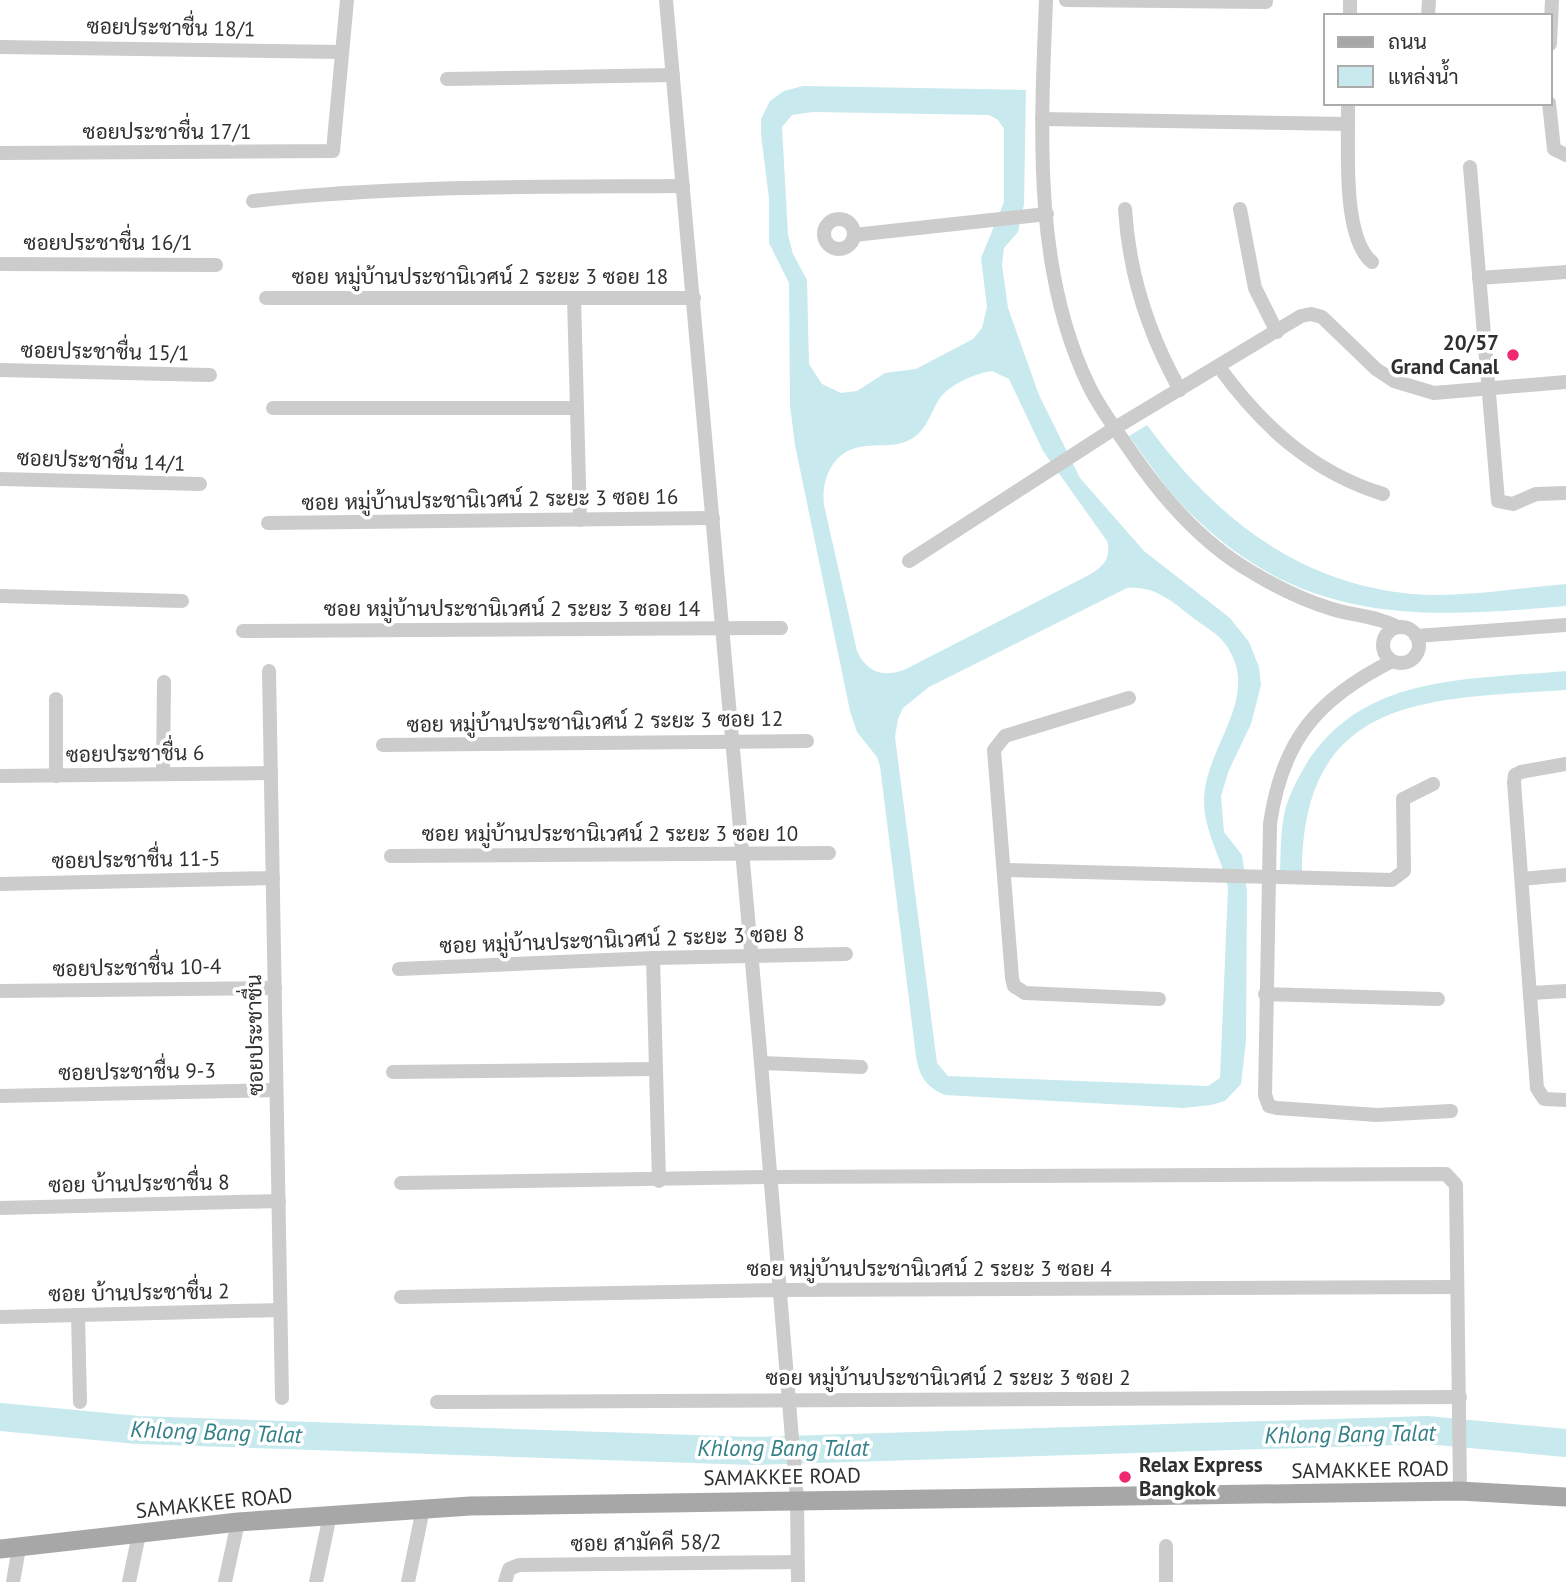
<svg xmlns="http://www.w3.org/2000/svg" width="1566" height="1582" viewBox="0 0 1566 1582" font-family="'PT Sans',Sarabun,sans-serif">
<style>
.water{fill:#c8eaee;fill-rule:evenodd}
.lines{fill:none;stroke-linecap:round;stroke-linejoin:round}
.river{stroke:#c8eaee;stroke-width:28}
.minor{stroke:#ccc;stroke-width:14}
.major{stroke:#a7a7a7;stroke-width:19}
.poi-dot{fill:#ef296f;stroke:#fff;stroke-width:2.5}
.labels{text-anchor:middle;stroke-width:7;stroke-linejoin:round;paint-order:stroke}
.street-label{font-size:21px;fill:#2f2f2f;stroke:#fff}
.poi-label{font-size:21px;font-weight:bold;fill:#2f2f2f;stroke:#fff;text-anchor:end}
.water-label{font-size:23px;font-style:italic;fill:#348089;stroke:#fff}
</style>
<rect width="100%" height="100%" fill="#fff"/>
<g class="water">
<path d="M 803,86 L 1026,90 L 1024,204 L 1018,232 L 1004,248 L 1002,265 L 1008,308 L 1039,395 L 1080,478 L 1144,551 L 1230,618 L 1249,642 L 1259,667 L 1261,685 L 1251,724 L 1229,770 L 1221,796 L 1224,832 L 1242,855 L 1247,891 L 1246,1041 L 1241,1084 L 1225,1101 L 1211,1105 L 1183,1108 L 945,1095 C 926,1087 919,1076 916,1056 L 880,766 L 877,757 L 857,732 L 850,711 L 795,445 L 790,406 L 789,283 L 769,243 L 769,199 L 761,134 L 761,119 L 770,101 L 784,91 ZM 813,112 L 989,115 L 998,120 L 1004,129 L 1004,202 L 981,258 L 987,307 L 982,328 L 973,339 L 916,369 L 885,373 L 857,391 L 841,393 L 822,384 L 809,364 L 807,280 L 793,254 L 788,235 L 782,127 L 792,115 ZM 992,371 L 1009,379 L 1043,451 L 1107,541 C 1112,559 1102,568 1087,576 L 906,669 C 884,678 867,673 857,651 L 824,505 C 821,480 832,452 860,447 C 879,443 895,449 913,438 C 928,428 930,413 940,398 C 949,385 976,373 992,371 ZM 1127,588 C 1154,585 1172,601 1192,617 C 1202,625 1214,631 1222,640 C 1267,694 1204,745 1204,801 C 1204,832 1222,858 1228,888 L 1220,1078 L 1208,1086 L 948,1076 L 937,1063 L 895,737 L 898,719 L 903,708 L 929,687 Z"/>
<path d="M 1147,425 C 1214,516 1296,583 1412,594 C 1462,598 1516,588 1566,584 L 1566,606 C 1418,619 1302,625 1188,511 C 1165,489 1148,461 1129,436 Z"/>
<path d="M 1566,671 L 1566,690 C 1428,699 1302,694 1302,873 L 1280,872 C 1281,848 1280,820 1289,798 C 1340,673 1453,681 1566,671 Z"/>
</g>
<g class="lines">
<path class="river" d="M 0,1417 L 138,1430 L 752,1451 L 1427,1430 L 1566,1443"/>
<g class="minor">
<path d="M 666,0 L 761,1063 L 797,1499 L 798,1582"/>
<path d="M 1046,0 C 1041,126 1032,269 1089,386 C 1100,409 1117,431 1132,453 C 1164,500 1205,546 1255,574 C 1280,589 1305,601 1332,609 C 1355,616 1377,616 1398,627"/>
<path d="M 1066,0 L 1266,2"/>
<path d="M 1350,16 L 1350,0"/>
<path d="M 1428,16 L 1429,0"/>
<path d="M 1550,44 L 1552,0"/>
<path d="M 0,47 L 342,52"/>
<path d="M 447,79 L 673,75"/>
<path d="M 1348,103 C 1349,142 1341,237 1372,262"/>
<path d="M 1549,103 L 1554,149 L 1566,155"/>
<path d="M 1042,119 L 1348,124"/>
<path d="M 0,153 L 333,151 L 347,0"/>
<path d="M 1470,167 L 1498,501 L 1513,504 L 1536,494 L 1566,493"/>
<path d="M 253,201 C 396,185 539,187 683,186"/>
<path d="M 1125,209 C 1129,275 1148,333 1180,390"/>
<path d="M 1240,209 L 1255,288 L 1277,332"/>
<circle cx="839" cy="234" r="15"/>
<path d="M 854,235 L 1047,214"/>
<path d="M 0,264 L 216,265"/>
<path d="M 1479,278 L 1566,272"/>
<path d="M 266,298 L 694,298"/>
<path d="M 574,298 L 580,520"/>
<path d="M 1219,367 C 1262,426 1312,472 1383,494"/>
<path d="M 0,370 L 210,375"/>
<path d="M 273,408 L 576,408"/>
<path d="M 0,479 L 200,484"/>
<path d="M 268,523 L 713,518"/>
<path d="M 909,561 L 1115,428 L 1301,316 L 1311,314 L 1322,317 L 1376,369 L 1394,381 L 1434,393 L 1566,382"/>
<path d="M 0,596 L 182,601"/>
<circle cx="1401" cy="645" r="18"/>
<path d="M 243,631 L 781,628"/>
<path d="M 1416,636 L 1566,625"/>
<path d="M 1392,661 C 1317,699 1282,740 1270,824 L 1265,1095 L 1269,1106 L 1277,1108 L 1377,1115 L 1451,1111"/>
<path d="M 269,671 L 282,1398"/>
<path d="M 1129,698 L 1005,736 L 994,750 L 1012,978 L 1014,986 L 1025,993 L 1159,999"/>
<path d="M 383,745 L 807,741"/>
<path d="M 1566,764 L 1521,772 L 1515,775 L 1514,782 L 1537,1088 L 1544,1099 L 1566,1100"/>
<path d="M 163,774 L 164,682"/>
<path d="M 0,776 L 271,773"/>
<path d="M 56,776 L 56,699"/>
<path d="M 391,856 L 829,853"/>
<path d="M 1005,870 L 1392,880 L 1404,871 L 1403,799 L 1433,784"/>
<path d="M 1522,879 L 1566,875"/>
<path d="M 0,884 L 273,878"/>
<path d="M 653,958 L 659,1181"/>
<path d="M 399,969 L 653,958 L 846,954"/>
<path d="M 0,991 L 275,988"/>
<path d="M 1531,993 L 1566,991"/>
<path d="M 1265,994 L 1438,999"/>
<path d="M 761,1063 L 861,1067"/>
<path d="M 393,1072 L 655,1069"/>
<path d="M 0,1096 L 276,1090"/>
<path d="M 401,1183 L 770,1177 L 1446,1174 L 1456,1185 L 1460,1491"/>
<path d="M 0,1208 L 279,1201"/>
<path d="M 401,1297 L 780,1290 L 1457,1287"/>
<path d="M 78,1315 L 80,1402"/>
<path d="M 0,1317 L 280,1310"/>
<path d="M 437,1402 L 1460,1397"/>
<path d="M 1166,1546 L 1166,1582"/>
<path d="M 13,1582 L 19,1548"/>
<path d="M 129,1582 L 139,1534"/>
<path d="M 225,1582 L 238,1522"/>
<path d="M 316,1582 L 330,1515"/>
<path d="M 408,1582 L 423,1509"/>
<path d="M 505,1582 L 509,1569 L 519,1565 L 797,1562"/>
</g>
<path class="major" d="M 0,1549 L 238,1522 L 470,1506 L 1460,1491 L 1566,1497"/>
</g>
<g class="poi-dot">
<circle cx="1513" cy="355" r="7"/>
<circle cx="1125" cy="1477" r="7"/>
</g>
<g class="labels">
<g class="street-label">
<text transform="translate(171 28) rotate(1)" y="7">ซอยประชาชื่น 18/1</text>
<text x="167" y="139">ซอยประชาชื่น 17/1</text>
<text x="108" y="250">ซอยประชาชื่น 16/1</text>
<text x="480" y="284">ซอย หมู่บ้านประชานิเวศน์ 2 ระยะ 3 ซอย 18</text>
<text transform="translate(105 352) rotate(1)" y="7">ซอยประชาชื่น 15/1</text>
<text transform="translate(101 461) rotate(2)" y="7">ซอยประชาชื่น 14/1</text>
<text transform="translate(490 500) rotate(-1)" y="7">ซอย หมู่บ้านประชานิเวศน์ 2 ระยะ 3 ซอย 16</text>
<text x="512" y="616">ซอย หมู่บ้านประชานิเวศน์ 2 ระยะ 3 ซอย 14</text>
<text transform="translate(595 722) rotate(-1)" y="7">ซอย หมู่บ้านประชานิเวศน์ 2 ระยะ 3 ซอย 12</text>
<text transform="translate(135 754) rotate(-1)" y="7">ซอยประชาชื่น 6</text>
<text x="610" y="841">ซอย หมู่บ้านประชานิเวศน์ 2 ระยะ 3 ซอย 10</text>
<text transform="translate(136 860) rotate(-1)" y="7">ซอยประชาชื่น 11-5</text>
<text transform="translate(622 940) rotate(-2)" y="7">ซอย หมู่บ้านประชานิเวศน์ 2 ระยะ 3 ซอย 8</text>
<text transform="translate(137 968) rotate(-1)" y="7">ซอยประชาชื่น 10-4</text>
<text transform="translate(255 1035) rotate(-91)" y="7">ซอยประชาชื่น</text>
<text transform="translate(137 1072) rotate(-1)" y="7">ซอยประชาชื่น 9-3</text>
<text transform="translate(139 1184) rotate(-1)" y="7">ซอย บ้านประชาชื่น 8</text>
<text x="929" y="1276">ซอย หมู่บ้านประชานิเวศน์ 2 ระยะ 3 ซอย 4</text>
<text transform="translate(139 1293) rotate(-1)" y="7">ซอย บ้านประชาชื่น 2</text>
<text x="948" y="1385">ซอย หมู่บ้านประชานิเวศน์ 2 ระยะ 3 ซอย 2</text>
<text transform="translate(1370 1470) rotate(-1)" y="7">SAMAKKEE ROAD</text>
<text transform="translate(782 1477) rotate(-1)" y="7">SAMAKKEE ROAD</text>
<text transform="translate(214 1503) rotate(-6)" y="7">SAMAKKEE ROAD</text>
<text transform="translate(646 1543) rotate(-1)" y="7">ซอย สามัคคี 58/2</text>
</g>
<g class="poi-label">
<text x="1499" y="350">20/57<tspan x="1499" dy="24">Grand Canal</tspan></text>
<text x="1139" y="1472" text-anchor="start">Relax Express<tspan x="1139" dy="24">Bangkok</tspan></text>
</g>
<g class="water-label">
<text transform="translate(216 1432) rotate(2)" y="8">Khlong Bang Talat</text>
<text transform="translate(1350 1434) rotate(-1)" y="8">Khlong Bang Talat</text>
<text x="783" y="1456">Khlong Bang Talat</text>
</g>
</g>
<rect x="1324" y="14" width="228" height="91" fill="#ffffff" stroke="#acacac" stroke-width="2"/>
<rect x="1338" y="37" width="35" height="10" fill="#a7a7a7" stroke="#acacac" stroke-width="2"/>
<text x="1388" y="49" font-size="21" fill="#2f2f2f">ถนน</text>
<rect x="1338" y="66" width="35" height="21" fill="#c8eaee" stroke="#acacac" stroke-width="2"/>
<text x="1388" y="84" font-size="21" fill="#2f2f2f">แหล่งน้ำ</text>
</svg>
